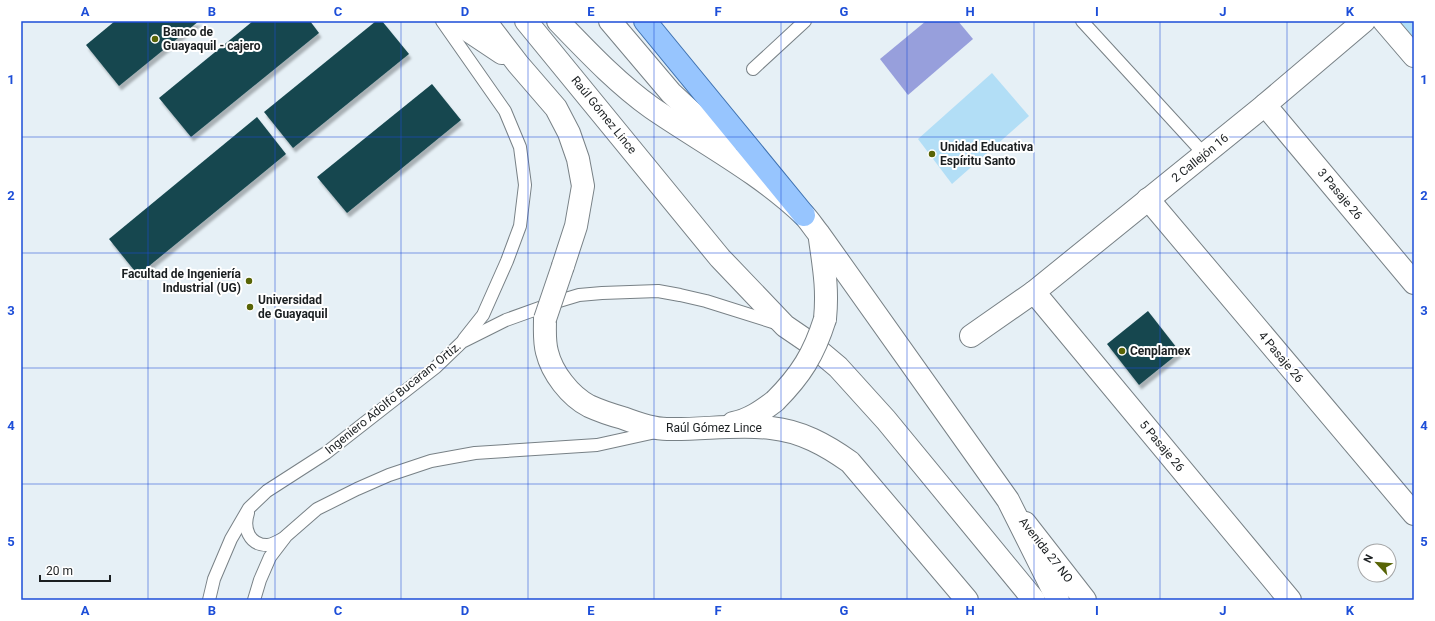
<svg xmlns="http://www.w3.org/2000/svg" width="1435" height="621" viewBox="0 0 1435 621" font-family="Roboto,sans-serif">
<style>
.green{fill:#b2def6}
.water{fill:#979fdc}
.building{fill:#15474f;filter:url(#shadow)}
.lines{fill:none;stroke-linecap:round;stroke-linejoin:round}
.service-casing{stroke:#788186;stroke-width:14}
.minor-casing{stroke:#788186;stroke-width:24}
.secondary-casing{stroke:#788186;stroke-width:24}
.primary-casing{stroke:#3f72b1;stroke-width:24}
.service{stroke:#fff;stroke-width:12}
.minor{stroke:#fff;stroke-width:22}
.secondary{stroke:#fff;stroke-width:22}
.primary{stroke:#97c5fe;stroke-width:22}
.secondary-bridge-casing{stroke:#788186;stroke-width:24;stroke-linecap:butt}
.secondary-bridge{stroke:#fff;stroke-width:22}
.grid{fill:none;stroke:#1d4ed8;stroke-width:1;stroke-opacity:0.55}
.poi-dot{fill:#586406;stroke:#fff;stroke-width:1.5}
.labels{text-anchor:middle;stroke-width:4;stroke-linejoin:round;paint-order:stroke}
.poi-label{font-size:12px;font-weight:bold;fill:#1b1f21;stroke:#fff;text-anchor:start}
.street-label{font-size:12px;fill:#1b1f21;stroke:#fff}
.neatline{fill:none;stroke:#1d4ed8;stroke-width:1.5}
.grid-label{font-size:13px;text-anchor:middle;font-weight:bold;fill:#1d4ed8}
</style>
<defs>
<filter id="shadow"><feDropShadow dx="2.5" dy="4.5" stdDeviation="1" flood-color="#0004"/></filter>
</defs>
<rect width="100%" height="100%" fill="#e6f0f6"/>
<g class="green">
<path d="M 1396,21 L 1414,21 L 1414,41 Z"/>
<path d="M 992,73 L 1029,116 L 952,184 L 918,139 Z"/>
</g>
<path class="water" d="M 926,21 L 958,21 L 973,39 L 908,95 L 880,59 Z"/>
<g class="building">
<path d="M 115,21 L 199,21 L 119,86 L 86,45 Z"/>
<path d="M 253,21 L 310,21 L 319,33 L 191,137 L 159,98 Z"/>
<path d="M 376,21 L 382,21 L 409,54 L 293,148 L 264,112 Z"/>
<path d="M 432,84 L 461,120 L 347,213 L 317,177 Z"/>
<path d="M 257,117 L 286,154 L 138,275 L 109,239 Z"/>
<path d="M 1148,311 L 1180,352 L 1139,385 L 1107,344 Z"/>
</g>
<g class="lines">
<g class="service-casing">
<g id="service">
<path d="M 442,21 L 505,111 L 520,147 L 525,185 L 520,226 L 507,261 L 483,315 L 464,339"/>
<path d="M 1082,21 L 1204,154"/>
<path d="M 753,69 L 805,21"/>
<path d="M 248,513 C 243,528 249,545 267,545 C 272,545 279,541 284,538"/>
<path d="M 209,600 L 214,579 L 231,539 L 249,508 L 267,491 L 326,453 L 436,367 L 462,342 L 506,320 L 559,301 L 579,295 L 602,293 L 658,291 L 680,295 L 706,301 L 779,324"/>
<path d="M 254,600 L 260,580 L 270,557 L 286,536 L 317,509 L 357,489 L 389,475 L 431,461 L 475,453 L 597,445 L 656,432"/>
</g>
</g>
<g class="minor-casing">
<g id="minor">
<path d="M 1384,21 L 1414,56"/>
<path d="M 1265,105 L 1414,283"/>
<path d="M 1148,199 L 1414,514"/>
<path d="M 1034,292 L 1290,600"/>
<path d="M 971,336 L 1034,292 L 1265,105 L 1364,21"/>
<path d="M 1025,523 L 1085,600"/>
</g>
</g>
<g class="secondary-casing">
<g id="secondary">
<path d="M 454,21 L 502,53"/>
<path d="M 485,21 L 518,64 L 556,108 L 569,133 L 578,159 L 583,186 L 576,226 L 563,266"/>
<path d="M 526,21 L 720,258 L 785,326 L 807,341 L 838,367 L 886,420 L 1034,600"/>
<path d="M 558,21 C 588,52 617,83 652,108 C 703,143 759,172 804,215 C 809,220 814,228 819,234 L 1008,500 L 1058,600"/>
<path d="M 610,21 L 671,93 L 726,144"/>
<path d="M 820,239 C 824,268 828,289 825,319"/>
<path d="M 545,319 C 545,331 544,341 547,352 C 552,373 570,396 589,406 C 600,411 612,415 623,418 C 636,423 654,429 667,429 C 702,430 736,424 771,428 C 801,431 826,445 850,462 L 967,600"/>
<path d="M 733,423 C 749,420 762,411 775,401"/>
</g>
</g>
<g class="primary-casing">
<path id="primary" d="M 645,21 L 804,215"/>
</g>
<use href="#service" class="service"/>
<use href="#minor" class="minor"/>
<use href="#secondary" class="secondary"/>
<use href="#primary" class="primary"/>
<g class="secondary-bridge-casing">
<g id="secondary-bridge">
<path d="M 545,319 L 563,266"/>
<path d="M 775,401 C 801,375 814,354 825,319"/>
</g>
</g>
<use href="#secondary-bridge" class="secondary-bridge"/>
</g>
<path class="grid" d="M 148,21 L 148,600M 275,21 L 275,600M 401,21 L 401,600M 528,21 L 528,600M 654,21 L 654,600M 781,21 L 781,600M 907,21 L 907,600M 1034,21 L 1034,600M 1160,21 L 1160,600M 1287,21 L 1287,600M 21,137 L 1414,137M 21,253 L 1414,253M 21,368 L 1414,368M 21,484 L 1414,484"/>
<g class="poi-dot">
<circle cx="155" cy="39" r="4"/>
<circle cx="932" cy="154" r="4"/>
<circle cx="249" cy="281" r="4"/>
<circle cx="250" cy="307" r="4"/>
<circle cx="1122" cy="351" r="4"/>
</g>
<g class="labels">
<g class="poi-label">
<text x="163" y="36">Banco de<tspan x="163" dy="14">Guayaquil - cajero</tspan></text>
<text x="940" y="151">Unidad Educativa<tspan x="940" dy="14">Espíritu Santo</tspan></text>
<text x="241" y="278" text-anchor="end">Facultad de Ingeniería<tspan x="241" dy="14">Industrial (UG)</tspan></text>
<text x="258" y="304">Universidad<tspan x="258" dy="14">de Guayaquil</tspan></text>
<text x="1130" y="355">Cenplamex</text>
</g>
<g class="street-label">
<text transform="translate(604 115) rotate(51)" y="4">Raúl Gómez Lince</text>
<text transform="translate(1200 158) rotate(-39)" y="4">2 Callejón 16</text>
<text transform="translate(1340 194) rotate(50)" y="4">3 Pasaje 26</text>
<text transform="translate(1281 357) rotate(50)" y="4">4 Pasaje 26</text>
<text transform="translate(393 398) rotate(-39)" y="4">Ingeniero Adolfo Bucaram Ortiz.</text>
<text x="714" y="432">Raúl Gómez Lince</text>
<text transform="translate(1162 446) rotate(50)" y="4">5 Pasaje 26</text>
<text transform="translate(1046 550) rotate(52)" y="4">Avenida 27 NO</text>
</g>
</g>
<rect width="1435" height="621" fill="none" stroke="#ffffff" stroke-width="44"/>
<g transform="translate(1377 563) rotate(296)"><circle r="19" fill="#ffffff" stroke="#a4a5a6"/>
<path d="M0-3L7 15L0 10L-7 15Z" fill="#586406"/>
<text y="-6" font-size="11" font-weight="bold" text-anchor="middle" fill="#1b1f21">N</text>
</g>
<path d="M40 575v6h70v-6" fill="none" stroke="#1b1f21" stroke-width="2"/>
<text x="46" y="575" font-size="12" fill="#1b1f21" stroke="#ffffff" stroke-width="3" paint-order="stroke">20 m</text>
<rect x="22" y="22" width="1391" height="577" class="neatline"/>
<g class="grid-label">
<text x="85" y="16">A</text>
<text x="212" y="16">B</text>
<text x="338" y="16">C</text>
<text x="465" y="16">D</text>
<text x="591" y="16">E</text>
<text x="718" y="16">F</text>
<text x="844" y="16">G</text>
<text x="970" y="16">H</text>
<text x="1097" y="16">I</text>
<text x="1223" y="16">J</text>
<text x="1350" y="16">K</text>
<text x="11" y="84">1</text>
<text x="1424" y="84">1</text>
<text x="11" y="200">2</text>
<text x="1424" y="200">2</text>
<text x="11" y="315">3</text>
<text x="1424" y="315">3</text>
<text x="11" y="430">4</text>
<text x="1424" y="430">4</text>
<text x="11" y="546">5</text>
<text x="1424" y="546">5</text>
<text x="85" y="615">A</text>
<text x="212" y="615">B</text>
<text x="338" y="615">C</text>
<text x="465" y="615">D</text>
<text x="591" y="615">E</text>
<text x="718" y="615">F</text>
<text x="844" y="615">G</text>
<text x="970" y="615">H</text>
<text x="1097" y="615">I</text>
<text x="1223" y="615">J</text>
<text x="1350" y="615">K</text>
</g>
</svg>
